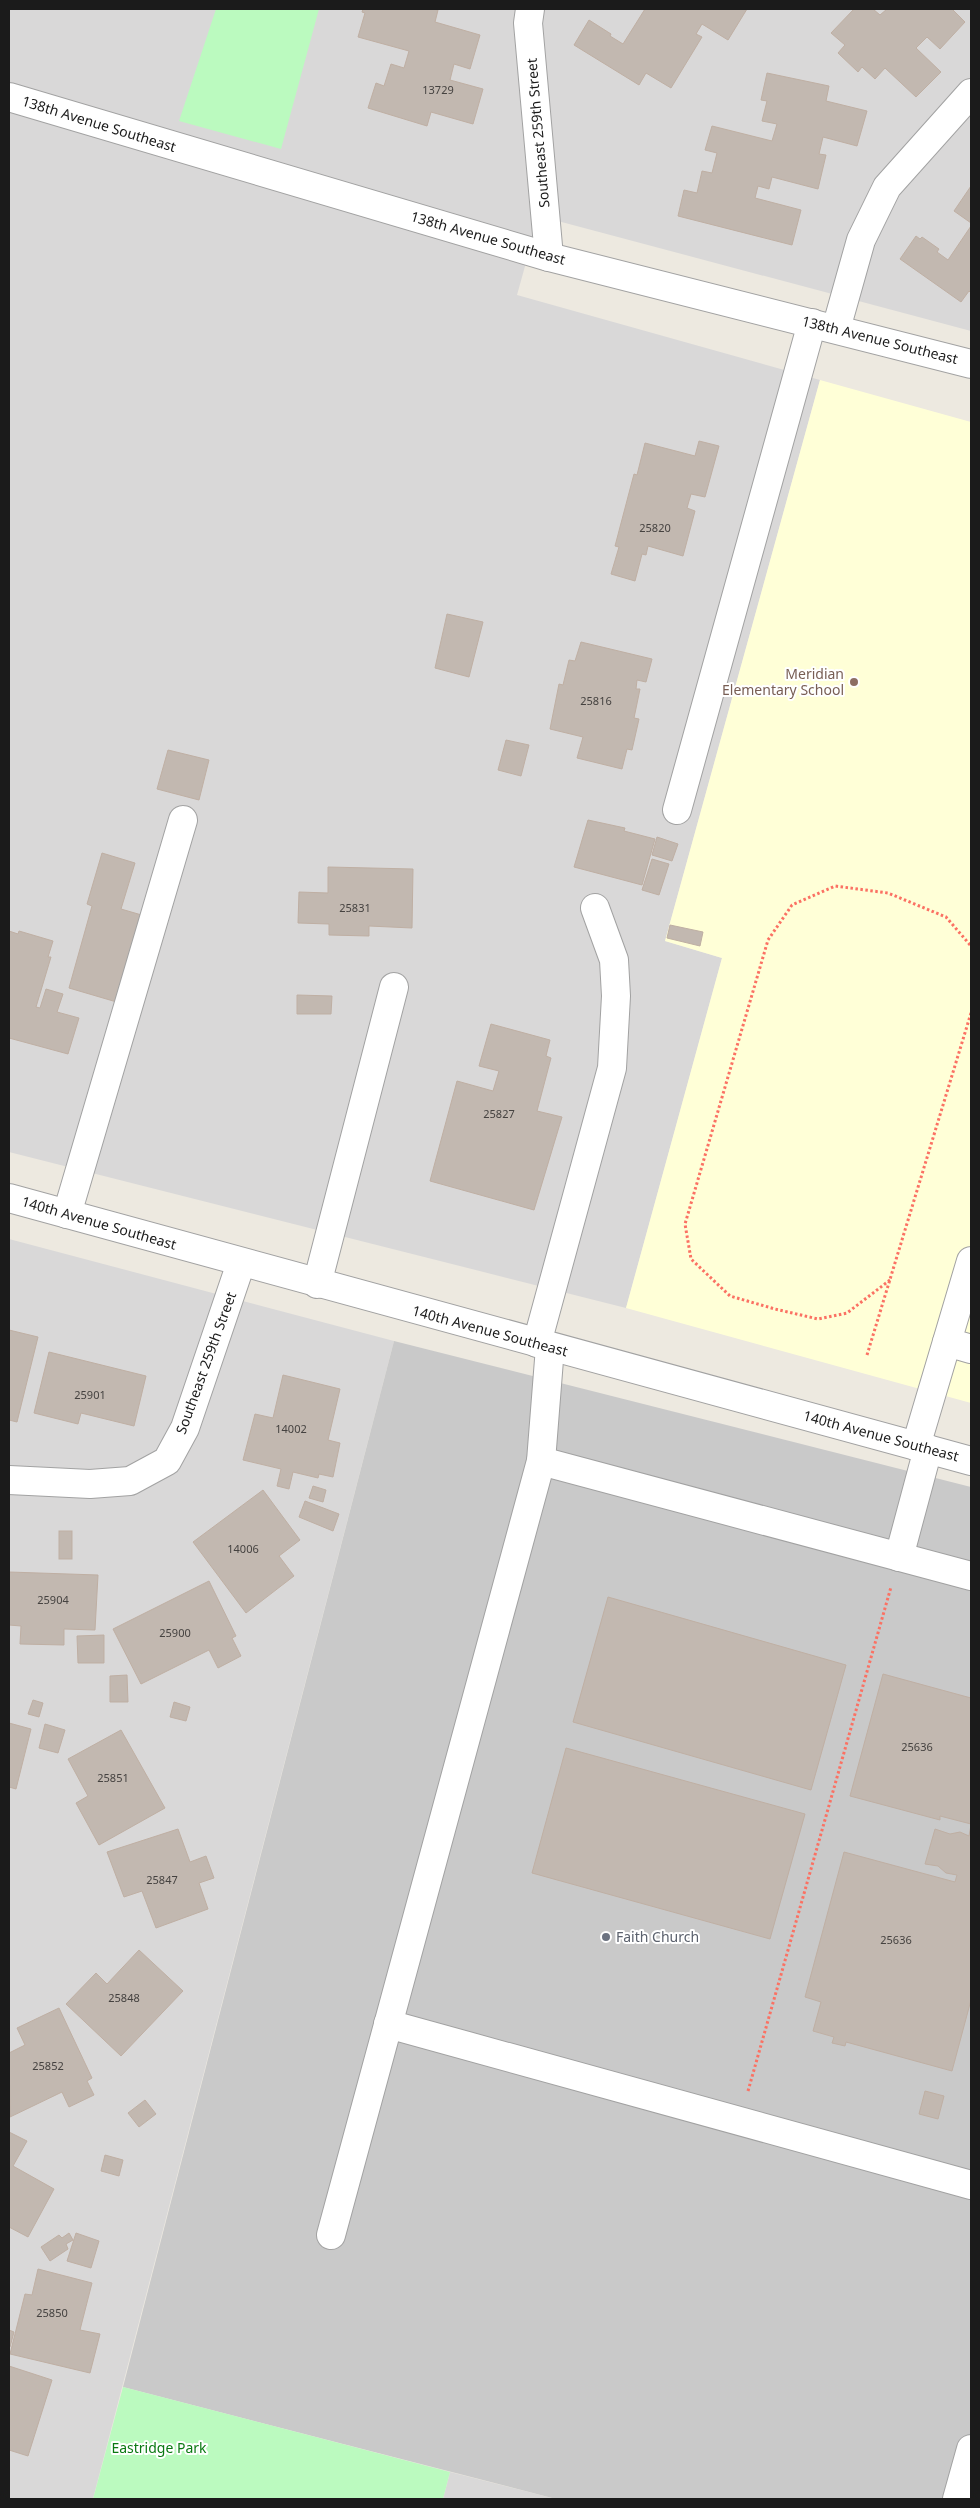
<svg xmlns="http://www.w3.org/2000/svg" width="980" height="2508" viewBox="0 0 980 2508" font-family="'Noto Sans',sans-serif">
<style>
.residential{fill:#d9d8d8}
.education{fill:#ffffd7}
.religious{fill:#c9c9c9}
.park{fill:#bbfabf}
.building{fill:#c2b8b0;stroke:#bfafa3}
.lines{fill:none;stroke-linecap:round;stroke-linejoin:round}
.minor-casing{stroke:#a2a2a2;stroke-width:30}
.path{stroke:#fb7163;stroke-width:3;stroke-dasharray:2.5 2.5;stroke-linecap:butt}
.minor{stroke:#fff;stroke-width:28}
.education-dot{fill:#8d6e63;stroke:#fff;stroke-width:2}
.worship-dot{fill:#6b7280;stroke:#fff;stroke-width:2}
.labels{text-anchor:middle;stroke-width:4;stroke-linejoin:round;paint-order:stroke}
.number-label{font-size:11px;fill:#454240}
.street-label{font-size:14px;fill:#1b1b1b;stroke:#fff}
.education-label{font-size:14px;fill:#785e54;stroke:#fff;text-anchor:end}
.worship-label{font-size:14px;fill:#5b616d;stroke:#fff;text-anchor:start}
.park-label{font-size:14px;fill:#0a7912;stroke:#fff}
</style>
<rect width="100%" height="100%" fill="#ede9e0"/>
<g class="residential">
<path d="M 9,9 L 971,9 L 971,331 L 539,216 L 517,295 L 820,380 L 665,941 L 722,958 L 626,1308 L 9,1152 Z"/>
<path d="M 9,1239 L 394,1341 L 93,2499 L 9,2499 Z"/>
<path d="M 450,2472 L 556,2499 L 443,2499 Z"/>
</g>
<path class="education" d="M 820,380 L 971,422 L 971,1403 L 626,1308 L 722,958 L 665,941 Z"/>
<path class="religious" d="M 394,1341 L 971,1487 L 971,2499 L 556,2499 L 123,2387 Z"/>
<g class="park">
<path d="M 216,9 L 319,9 L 281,149 L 179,121 Z"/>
<path d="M 123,2387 L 450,2472 L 443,2499 L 93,2499 Z"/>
</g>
<g class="building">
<path d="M 363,9 L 434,9 L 438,10 L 435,22 L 480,35 L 470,69 L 454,64 L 450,80 L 483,89 L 473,124 L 431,112 L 427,126 L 368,108 L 376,83 L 384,86 L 391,64 L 404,68 L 409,51 L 358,37 L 365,13 L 362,12 Z"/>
<path d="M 645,9 L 747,9 L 728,40 L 702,24 L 696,34 L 702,37 L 671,88 L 646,73 L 639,85 L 574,45 L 589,20 L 611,34 L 610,36 L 623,44 Z"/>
<path d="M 854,9 L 873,9 L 880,15 L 887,9 L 952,9 L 965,22 L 940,49 L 927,37 L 916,48 L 941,72 L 916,97 L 885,68 L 875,79 L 862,67 L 858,72 L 838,53 L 845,45 L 831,33 Z"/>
<path d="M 767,73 L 829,86 L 826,101 L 867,111 L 857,146 L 823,137 L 819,154 L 826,155 L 818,189 L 772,177 L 769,189 L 758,186 L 755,198 L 801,210 L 792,245 L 678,216 L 684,190 L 697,193 L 702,171 L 712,173 L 717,153 L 705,150 L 712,126 L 772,141 L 777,124 L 762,121 L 767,101 L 761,100 Z"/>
<path d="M 971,186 L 971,223 L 954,211 Z"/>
<path d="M 971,226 L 971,293 L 969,291 L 961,302 L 900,259 L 916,236 L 920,239 L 922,237 L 939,249 L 937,252 L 948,260 Z"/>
<path d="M 699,441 L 719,446 L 705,497 L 691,494 L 687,508 L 695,511 L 683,556 L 648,546 L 646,555 L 642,554 L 635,581 L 611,574 L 619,547 L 615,546 L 634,474 L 637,475 L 645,443 L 695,456 Z"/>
<path d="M 447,614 L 483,622 L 469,677 L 435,668 Z"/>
<path d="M 581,642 L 652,659 L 646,682 L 637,680 L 636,689 L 640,689 L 634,718 L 639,719 L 632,750 L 627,749 L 622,769 L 577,758 L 583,737 L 550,729 L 559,684 L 563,685 L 569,660 L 575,661 Z"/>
<path d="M 506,740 L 529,745 L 521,776 L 498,770 Z"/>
<path d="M 168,750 L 209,760 L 199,800 L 157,789 Z"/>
<path d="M 588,820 L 625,828 L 624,831 L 655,839 L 642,885 L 574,867 Z"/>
<path d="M 657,837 L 678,844 L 672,861 L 652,855 Z"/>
<path d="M 102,853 L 135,863 L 121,909 L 145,916 L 120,1003 L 69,988 L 92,906 L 87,904 Z"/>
<path d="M 652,859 L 669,864 L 659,895 L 642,890 Z"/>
<path d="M 328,867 L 413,869 L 412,928 L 369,926 L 369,936 L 329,935 L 329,924 L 298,923 L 299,892 L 328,893 Z"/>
<path d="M 670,925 L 703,932 L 700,946 L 667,938 Z"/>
<path d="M 9,931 L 18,934 L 19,931 L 53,941 L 48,957 L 51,957 L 36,1007 L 40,1008 L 46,989 L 63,994 L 57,1012 L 79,1018 L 68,1054 L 9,1038 Z"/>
<path d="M 297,995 L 332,996 L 331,1014 L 297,1014 Z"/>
<path d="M 491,1024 L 550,1040 L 546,1056 L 551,1058 L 537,1111 L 562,1117 L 534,1210 L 430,1181 L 457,1081 L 493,1091 L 499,1071 L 479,1066 Z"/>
<path d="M 9,1330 L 38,1337 L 17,1422 L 9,1420 Z"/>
<path d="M 49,1352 L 146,1376 L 134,1426 L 81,1413 L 78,1424 L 34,1413 Z"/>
<path d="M 283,1375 L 340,1389 L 328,1440 L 340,1443 L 333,1477 L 319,1474 L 318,1478 L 293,1472 L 289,1489 L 277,1486 L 281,1469 L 243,1460 L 255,1414 L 273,1418 Z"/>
<path d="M 313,1486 L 326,1490 L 323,1502 L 309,1498 Z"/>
<path d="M 263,1490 L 300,1540 L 279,1556 L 294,1576 L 246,1613 L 193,1542 Z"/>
<path d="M 305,1501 L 339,1514 L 333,1531 L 299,1517 Z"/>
<rect x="59" y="1531" width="13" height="28"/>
<path d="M 9,1572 L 98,1575 L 95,1630 L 64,1629 L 64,1645 L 20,1644 L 21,1626 L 9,1625 Z"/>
<path d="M 209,1581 L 236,1636 L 232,1638 L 241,1656 L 218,1668 L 209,1650 L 141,1684 L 113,1629 Z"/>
<path d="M 608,1597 L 846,1665 L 811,1790 L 573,1722 Z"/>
<path d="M 104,1635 L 104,1663 L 78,1663 L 77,1636 Z"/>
<path d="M 883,1674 L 971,1698 L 971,1824 L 940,1816 L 940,1820 L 850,1796 Z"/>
<path d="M 127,1675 L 128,1702 L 110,1702 L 110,1676 Z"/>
<path d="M 33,1700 L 43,1703 L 39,1717 L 28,1714 Z"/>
<path d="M 174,1702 L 190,1707 L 186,1721 L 170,1717 Z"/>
<path d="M 9,1723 L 31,1729 L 16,1789 L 9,1787 Z"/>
<path d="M 45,1724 L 65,1730 L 58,1753 L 39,1748 Z"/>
<path d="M 121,1730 L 165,1808 L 99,1845 L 76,1803 L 88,1796 L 68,1759 Z"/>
<path d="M 566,1748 L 805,1814 L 770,1939 L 532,1873 Z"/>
<path d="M 971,1825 L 971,2000 L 952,2071 L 846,2042 L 845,2046 L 832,2043 L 834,2037 L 813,2031 L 821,2002 L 805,1997 L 844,1852 L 955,1882 L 957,1875 L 946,1873 L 938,1866 L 925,1864 L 935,1829 L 950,1834 L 960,1832 L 969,1836 Z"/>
<path d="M 178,1829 L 190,1862 L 206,1856 L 214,1878 L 199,1883 L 208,1909 L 156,1928 L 142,1891 L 124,1897 L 107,1852 Z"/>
<path d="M 139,1950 L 183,1991 L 121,2056 L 66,2004 L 96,1973 L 107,1984 Z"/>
<path d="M 59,2008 L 92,2078 L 87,2081 L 94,2095 L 69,2107 L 62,2092 L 10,2117 L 9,2053 L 25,2045 L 17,2028 Z"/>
<path d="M 925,2091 L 944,2096 L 938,2119 L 919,2114 Z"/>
<path d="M 145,2100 L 156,2114 L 139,2127 L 128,2113 Z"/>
<path d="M 9,2132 L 27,2141 L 13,2166 L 54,2189 L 28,2237 L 9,2227 Z"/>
<path d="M 105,2155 L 123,2160 L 119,2176 L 101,2171 Z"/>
<path d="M 69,2233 L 73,2240 L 66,2244 L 68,2249 L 50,2261 L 41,2247 L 59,2235 L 62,2238 Z"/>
<path d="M 76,2233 L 99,2241 L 91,2268 L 67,2261 Z"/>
<path d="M 38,2269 L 92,2283 L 80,2330 L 100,2334 L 90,2373 L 10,2354 L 25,2294 L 32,2295 Z"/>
<path d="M 9,2330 L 14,2332 L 10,2347 L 9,2347 Z"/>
<path d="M 9,2360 L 9,2366 L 52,2380 L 28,2456 L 9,2450 Z"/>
</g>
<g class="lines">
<g class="minor-casing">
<g id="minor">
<path d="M 530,9 L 528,23 L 549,257"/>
<path d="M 9,97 L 549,257 L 971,364"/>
<path d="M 836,329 L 861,240 L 887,187 L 971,93"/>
<path d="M 677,810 L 812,323"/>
<path d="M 9,1198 L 971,1461"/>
<path d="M 67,1214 L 183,820"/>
<path d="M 317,1284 L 394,987"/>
<path d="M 947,1342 L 971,1349"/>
<path d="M 537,1343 L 612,1068 L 616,996 L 614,960 L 595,908"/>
<path d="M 916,1446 L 971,1261"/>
<path d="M 541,1461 L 971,1576"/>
<path d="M 9,1480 L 90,1484 L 130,1481 L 167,1461 L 185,1428 L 241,1263"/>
<path d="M 899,1557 L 928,1449"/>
<path d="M 388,2024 L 971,2185"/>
<path d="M 331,2235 L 541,1461 L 550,1347"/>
<path d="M 957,2499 L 971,2449"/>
</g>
</g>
<g class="path">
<path d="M 890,1280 L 847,1313 L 818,1319 L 775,1309 L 730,1296 L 691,1259 L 685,1224 L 768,940 L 792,905 L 835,886 L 888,893 L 946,917 L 971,946"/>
<path d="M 867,1355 L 971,1013"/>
<path d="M 748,2091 L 891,1587"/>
</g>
<use href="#minor" class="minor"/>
</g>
<circle class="education-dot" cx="854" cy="682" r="5"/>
<circle class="worship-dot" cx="606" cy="1937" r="5"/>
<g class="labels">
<g class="number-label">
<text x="438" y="94">13729</text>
<text x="655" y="532">25820</text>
<text x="596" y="705">25816</text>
<text x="355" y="912">25831</text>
<text x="499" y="1118">25827</text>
<text x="90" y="1399">25901</text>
<text x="291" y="1433">14002</text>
<text x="243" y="1553">14006</text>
<text x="53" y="1604">25904</text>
<text x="175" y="1637">25900</text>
<text x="917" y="1751">25636</text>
<text x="113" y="1782">25851</text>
<text x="162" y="1884">25847</text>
<text x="896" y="1944">25636</text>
<text x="124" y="2002">25848</text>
<text x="48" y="2070">25852</text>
<text x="52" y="2317">25850</text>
</g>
<g class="street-label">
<text transform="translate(99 124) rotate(17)" y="5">138th Avenue Southeast</text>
<text transform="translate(538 133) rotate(-95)" y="5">Southeast 259th Street</text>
<text transform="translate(488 238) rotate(16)" y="5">138th Avenue Southeast</text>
<text transform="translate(880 340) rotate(14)" y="5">138th Avenue Southeast</text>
<text transform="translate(99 1223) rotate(16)" y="5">140th Avenue Southeast</text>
<text transform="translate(490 1331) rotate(15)" y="5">140th Avenue Southeast</text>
<text transform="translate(206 1363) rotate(-70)" y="5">Southeast 259th Street</text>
<text transform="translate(881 1436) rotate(15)" y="5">140th Avenue Southeast</text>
</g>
<g class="education-label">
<text x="844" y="679">Meridian<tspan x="844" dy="16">Elementary School</tspan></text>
</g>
<g class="worship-label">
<text x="616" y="1942">Faith Church</text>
</g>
<g class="park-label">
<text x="159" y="2453">Eastridge Park</text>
</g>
</g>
<rect width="980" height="2508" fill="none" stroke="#1b1b1b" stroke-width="20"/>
</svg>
